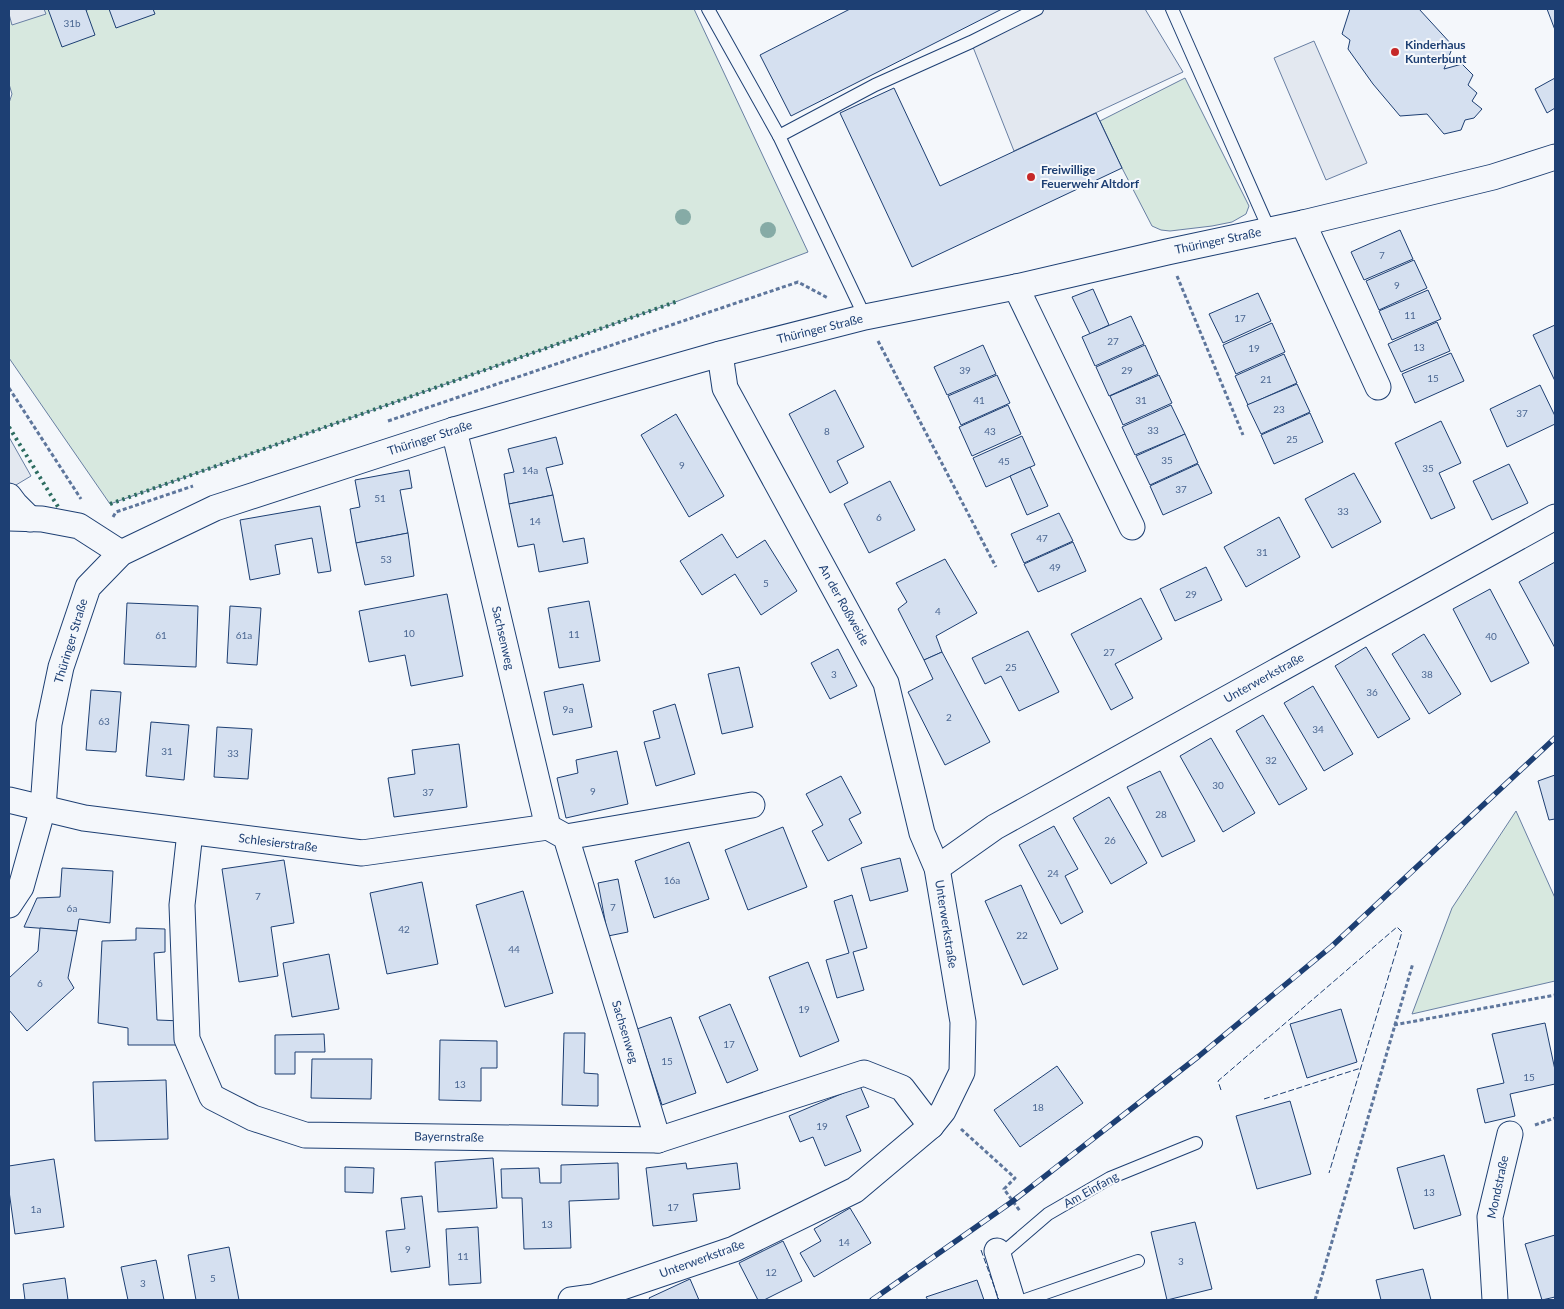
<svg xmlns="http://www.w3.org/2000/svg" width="1564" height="1309" viewBox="0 0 1564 1309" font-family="Lato,sans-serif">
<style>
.green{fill:#d7e8df;stroke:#687fa3}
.parking{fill:#e3e8f0;stroke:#687fa3}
.building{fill:#d5e0f0;stroke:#1d3f73}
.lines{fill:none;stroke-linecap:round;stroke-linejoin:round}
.lane-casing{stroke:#1d3f73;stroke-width:14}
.street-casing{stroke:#1d3f73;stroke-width:27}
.path{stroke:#5e769c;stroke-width:3;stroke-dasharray:4 2.5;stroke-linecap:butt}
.lane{stroke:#f4f7fb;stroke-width:12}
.street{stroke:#f4f7fb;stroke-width:25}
.rail-casing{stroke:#1d3f73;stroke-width:5.5}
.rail{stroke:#f4f7fb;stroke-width:4;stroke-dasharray:11;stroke-linecap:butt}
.hedge{stroke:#2c6c60;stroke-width:4;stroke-dasharray:2.5 4;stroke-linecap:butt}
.fence{stroke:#1d3f73;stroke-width:1;stroke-dasharray:6 2.5;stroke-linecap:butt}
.tree{fill:#86aba6}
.poi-dot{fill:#c62828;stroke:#f4f7fb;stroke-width:2}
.labels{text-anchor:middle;stroke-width:4;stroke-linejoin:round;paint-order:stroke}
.number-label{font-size:10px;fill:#4b6792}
.poi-label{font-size:12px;font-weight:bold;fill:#1d3f73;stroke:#f4f7fb;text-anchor:start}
.street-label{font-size:12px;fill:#1d3f73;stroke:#f4f7fb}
</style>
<rect width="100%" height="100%" fill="#f4f7fb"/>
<g class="green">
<path d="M 9,9 L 694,9 L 808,252 L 678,301 L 110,504 L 9,358 L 9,103 L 12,94 L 9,84 Z"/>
<path d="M 1185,78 L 1249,206 L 1246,214 L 1232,222 L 1212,226 L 1170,231 L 1161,230 L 1152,226 L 1122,168 L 1100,121 Z"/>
<path d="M 1516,811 L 1555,898 L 1555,981 L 1412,1014 L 1452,908 Z"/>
</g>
<g class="parking">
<path d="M 9,9 L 44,9 L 46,14 L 12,25 L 9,14 Z"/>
<path d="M 1037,9 L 1145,9 L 1183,72 L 1014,151 L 971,42 Z"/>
<path d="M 1314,41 L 1367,163 L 1326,180 L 1274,58 Z"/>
<path d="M 9,437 L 31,476 L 11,488 L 9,483 Z"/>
</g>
<g class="building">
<path d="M 48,9 L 90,9 L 86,10 L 95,35 L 62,47 Z"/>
<path d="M 109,9 L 153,9 L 155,14 L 116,28 Z"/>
<path d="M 850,9 L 1002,9 L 791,116 L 760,55 Z"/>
<path d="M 1350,9 L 1419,9 L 1453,46 L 1444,69 L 1462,64 L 1473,75 L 1468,85 L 1477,93 L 1472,101 L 1482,109 L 1474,118 L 1465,120 L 1461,130 L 1444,134 L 1427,114 L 1400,116 L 1373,84 L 1348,49 L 1350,40 L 1342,34 Z"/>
<path d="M 1547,9 L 1555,9 L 1555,30 Z"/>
<path d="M 1555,78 L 1555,108 L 1547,113 L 1535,89 Z"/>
<path d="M 894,88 L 940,186 L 1096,113 L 1122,168 L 912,267 L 840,113 Z"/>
<path d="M 1400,230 L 1413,259 L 1364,280 L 1351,252 Z"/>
<path d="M 1414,260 L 1427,288 L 1379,310 L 1366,281 Z"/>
<path d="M 1093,289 L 1109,325 L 1090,334 L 1072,297 Z"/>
<path d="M 1428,290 L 1441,319 L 1392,340 L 1379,311 Z"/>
<path d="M 1258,293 L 1271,321 L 1223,343 L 1209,314 Z"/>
<path d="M 1131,316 L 1144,344 L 1095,366 L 1082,337 Z"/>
<path d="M 1437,322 L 1450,351 L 1401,372 L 1388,344 Z"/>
<path d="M 1272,323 L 1285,352 L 1236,374 L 1223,345 Z"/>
<path d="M 1555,325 L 1555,381 L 1533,335 Z"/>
<path d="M 983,345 L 996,374 L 947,395 L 934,367 Z"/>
<path d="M 1145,345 L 1158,374 L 1109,396 L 1096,367 Z"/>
<path d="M 1451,353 L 1464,381 L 1415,403 L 1402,374 Z"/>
<path d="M 1284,354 L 1297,383 L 1248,405 L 1235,376 Z"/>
<path d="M 997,375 L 1010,403 L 961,425 L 948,396 Z"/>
<path d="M 1159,375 L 1172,403 L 1123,425 L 1110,396 Z"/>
<path d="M 1297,384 L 1310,412 L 1261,434 L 1247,405 Z"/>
<path d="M 1540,385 L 1555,416 L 1555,424 L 1507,447 L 1490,409 Z"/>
<path d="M 835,390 L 864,447 L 837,461 L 848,483 L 830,493 L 789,414 Z"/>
<path d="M 1008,405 L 1021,434 L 972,456 L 959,427 Z"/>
<path d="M 1171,405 L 1185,434 L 1135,455 L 1122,427 Z"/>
<path d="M 1310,413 L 1323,442 L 1274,464 L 1261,435 Z"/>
<path d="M 676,414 L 724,496 L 689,517 L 641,435 Z"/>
<path d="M 1441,421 L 1461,463 L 1439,473 L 1455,508 L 1431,519 L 1395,443 Z"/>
<path d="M 1185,434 L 1198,463 L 1150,485 L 1136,456 Z"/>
<path d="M 1022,436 L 1035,465 L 986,487 L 973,458 Z"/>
<path d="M 556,437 L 563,464 L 546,468 L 553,495 L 509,504 L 504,474 L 514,472 L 508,449 Z"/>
<path d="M 1198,464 L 1212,493 L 1163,515 L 1150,486 Z"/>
<path d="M 1509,464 L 1528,503 L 1492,520 L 1473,481 Z"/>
<path d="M 1030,467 L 1048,506 L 1027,515 L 1010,476 Z"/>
<path d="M 409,470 L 412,488 L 400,490 L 408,533 L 356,543 L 350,509 L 360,507 L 355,480 Z"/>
<path d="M 1354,473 L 1381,522 L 1332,548 L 1305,499 Z"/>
<path d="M 890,481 L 915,530 L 869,553 L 844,504 Z"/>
<path d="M 553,495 L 563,542 L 584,538 L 588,563 L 539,572 L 534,544 L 518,547 L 509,504 Z"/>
<path d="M 320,506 L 331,571 L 318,573 L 312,538 L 275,545 L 280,574 L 250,580 L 240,520 Z"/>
<path d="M 1059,513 L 1073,541 L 1024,563 L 1011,534 Z"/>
<path d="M 1279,517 L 1300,557 L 1246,587 L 1224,547 Z"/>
<path d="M 408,533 L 414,576 L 365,585 L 356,543 Z"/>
<path d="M 722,534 L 737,558 L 765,540 L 797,591 L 761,615 L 735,574 L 702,595 L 680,561 Z"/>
<path d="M 1073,542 L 1086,571 L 1038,592 L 1024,564 Z"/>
<path d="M 945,559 L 977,613 L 936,636 L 942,652 L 924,660 L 898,609 L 907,602 L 896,583 Z"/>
<path d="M 1555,562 L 1555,648 L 1519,582 Z"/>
<path d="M 1206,567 L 1222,600 L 1175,621 L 1160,589 Z"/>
<path d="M 1490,589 L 1529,663 L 1491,682 L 1453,609 Z"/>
<path d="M 447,594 L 463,676 L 411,686 L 405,655 L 369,662 L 359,611 Z"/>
<path d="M 1141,598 L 1162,639 L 1115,664 L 1133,698 L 1111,710 L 1071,634 Z"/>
<path d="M 589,601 L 600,661 L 559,668 L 548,608 Z"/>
<path d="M 127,603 L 198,606 L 196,667 L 124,664 Z"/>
<path d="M 230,606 L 261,608 L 257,665 L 227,663 Z"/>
<path d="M 1028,631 L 1059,692 L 1019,711 L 1001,676 L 985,684 L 972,658 Z"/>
<path d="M 1424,634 L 1461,694 L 1429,714 L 1392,654 Z"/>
<path d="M 1366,647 L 1410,719 L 1378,738 L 1335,666 Z"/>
<path d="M 838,649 L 857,686 L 830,699 L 811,663 Z"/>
<path d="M 942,652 L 990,742 L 945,765 L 908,692 L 933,679 L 924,660 Z"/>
<path d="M 739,667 L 753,727 L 722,734 L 708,674 Z"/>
<path d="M 583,684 L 592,727 L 553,735 L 544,692 Z"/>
<path d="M 1313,686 L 1353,754 L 1324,771 L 1284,703 Z"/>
<path d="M 91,690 L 121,692 L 116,752 L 86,750 Z"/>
<path d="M 675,704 L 695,774 L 656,786 L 644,742 L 660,738 L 653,711 Z"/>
<path d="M 1263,715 L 1307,789 L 1279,805 L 1236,731 Z"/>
<path d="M 151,722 L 189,725 L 184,780 L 146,776 Z"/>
<path d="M 217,727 L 252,729 L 248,779 L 214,777 Z"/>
<path d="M 1211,738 L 1255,813 L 1223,832 L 1180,756 Z"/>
<path d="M 459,744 L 467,807 L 394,817 L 388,778 L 415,774 L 412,750 Z"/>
<path d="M 617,751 L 628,804 L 566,818 L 557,778 L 578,773 L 576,760 Z"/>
<path d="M 1160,771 L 1195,841 L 1162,857 L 1127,787 Z"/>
<path d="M 1555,775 L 1555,819 L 1549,820 L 1538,781 Z"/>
<path d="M 841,776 L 861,813 L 849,819 L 862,843 L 828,861 L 812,831 L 823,825 L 806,794 Z"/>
<path d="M 1109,797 L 1147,863 L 1111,884 L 1073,818 Z"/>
<path d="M 1054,826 L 1078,869 L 1065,876 L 1083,912 L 1061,924 L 1019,845 Z"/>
<path d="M 783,827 L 807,887 L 748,910 L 725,850 Z"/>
<path d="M 689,842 L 709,899 L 654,918 L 635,861 Z"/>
<path d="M 900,858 L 908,891 L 870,901 L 861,868 Z"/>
<path d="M 284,860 L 294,923 L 271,927 L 278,976 L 239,982 L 222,869 Z"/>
<path d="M 62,868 L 113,871 L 110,923 L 79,919 L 77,931 L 24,927 L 37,898 L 60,897 Z"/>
<path d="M 618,879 L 628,932 L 608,936 L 598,883 Z"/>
<path d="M 422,882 L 438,964 L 387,974 L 370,893 Z"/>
<path d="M 1021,885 L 1058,969 L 1023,985 L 985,901 Z"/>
<path d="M 523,891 L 553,993 L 505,1007 L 476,905 Z"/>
<path d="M 852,895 L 867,948 L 853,952 L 864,990 L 837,998 L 826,960 L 849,953 L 834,901 Z"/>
<path d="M 40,928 L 77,931 L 68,978 L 74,988 L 27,1031 L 9,1010 L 9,978 L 38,951 Z"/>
<path d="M 136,928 L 165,929 L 165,952 L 154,953 L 157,1020 L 182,1021 L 181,1045 L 128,1045 L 128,1028 L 98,1023 L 102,941 L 136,940 Z"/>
<path d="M 329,954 L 339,1009 L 292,1017 L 283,963 Z"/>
<path d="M 808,962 L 839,1041 L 800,1057 L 769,977 Z"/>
<path d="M 730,1004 L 758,1070 L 727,1083 L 699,1017 Z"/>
<path d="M 1341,1009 L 1357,1062 L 1307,1078 L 1290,1024 Z"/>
<path d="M 671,1017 L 696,1093 L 662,1105 L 637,1029 Z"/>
<path d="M 1545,1023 L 1555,1070 L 1555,1084 L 1510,1094 L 1515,1116 L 1485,1123 L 1477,1089 L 1504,1083 L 1492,1034 Z"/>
<path d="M 564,1033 L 585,1033 L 584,1073 L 598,1074 L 598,1106 L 562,1105 Z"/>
<path d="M 324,1034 L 325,1052 L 295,1052 L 295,1074 L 275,1074 L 275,1035 Z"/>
<path d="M 440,1040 L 497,1041 L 497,1068 L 481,1068 L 481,1101 L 439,1100 Z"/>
<path d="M 312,1059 L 372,1059 L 371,1099 L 311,1098 Z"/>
<path d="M 1057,1066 L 1083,1103 L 1020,1147 L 994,1110 Z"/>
<path d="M 166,1080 L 168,1139 L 95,1141 L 93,1082 Z"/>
<path d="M 860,1086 L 869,1107 L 846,1116 L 861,1151 L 825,1166 L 813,1137 L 800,1142 L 789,1116 Z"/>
<path d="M 1290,1101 L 1311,1174 L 1257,1189 L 1236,1116 Z"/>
<path d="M 1444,1155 L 1461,1215 L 1414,1229 L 1397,1168 Z"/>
<path d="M 493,1158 L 497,1208 L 438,1212 L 435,1162 Z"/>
<path d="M 54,1159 L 64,1227 L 15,1234 L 9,1191 L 9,1166 Z"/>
<path d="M 618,1163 L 619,1199 L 569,1201 L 571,1248 L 524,1249 L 522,1198 L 502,1198 L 501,1169 L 539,1168 L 540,1183 L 561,1183 L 561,1165 Z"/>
<path d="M 686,1163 L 687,1169 L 737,1163 L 740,1189 L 693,1194 L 697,1221 L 653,1226 L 646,1168 Z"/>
<path d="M 345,1167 L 374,1168 L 373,1193 L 345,1192 Z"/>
<path d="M 422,1196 L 430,1267 L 391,1272 L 386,1231 L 405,1229 L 401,1198 Z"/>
<path d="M 850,1208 L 871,1243 L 814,1277 L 800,1253 L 821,1241 L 814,1229 Z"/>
<path d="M 1195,1222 L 1212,1289 L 1167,1300 L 1151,1232 Z"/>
<path d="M 478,1227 L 481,1283 L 449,1285 L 446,1229 Z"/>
<path d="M 1555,1235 L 1555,1297 L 1542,1300 L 1525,1244 Z"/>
<path d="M 783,1241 L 802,1281 L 764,1300 L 758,1300 L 739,1263 Z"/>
<path d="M 229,1247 L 239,1300 L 196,1300 L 188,1255 Z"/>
<path d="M 156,1260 L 164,1300 L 128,1300 L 121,1267 Z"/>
<path d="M 1423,1269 L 1431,1300 L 1381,1300 L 1376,1280 Z"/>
<path d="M 65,1278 L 68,1300 L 25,1300 L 23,1284 Z"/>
<path d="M 690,1279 L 699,1300 L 650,1300 L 649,1298 Z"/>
<path d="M 977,1280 L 984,1300 L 928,1300 L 926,1297 Z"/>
</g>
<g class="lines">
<g class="lane-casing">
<g id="lane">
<path d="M 708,9 L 779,136 L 865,317"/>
<path d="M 1172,9 L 1269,229"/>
<path d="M 779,136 L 875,85 L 971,42 L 1037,9"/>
<path d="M 998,1257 L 1048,1214 L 1110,1178 L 1196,1143"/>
<path d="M 1025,1300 L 1138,1261"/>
</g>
</g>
<g class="street-casing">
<g id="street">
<path d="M 1303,223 L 1378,387"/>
<path d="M 1016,287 L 1132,527"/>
<path d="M 454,430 L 548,827 L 566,837 L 658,1140"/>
<path d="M 9,496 L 15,504 L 30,519"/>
<path d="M 9,518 L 42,519 L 79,526 L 121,553"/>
<path d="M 9,800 L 84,818 L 362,853 L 548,827"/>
<path d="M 190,832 L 182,905 L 187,1039 L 212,1097 L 253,1118 L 305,1135 L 658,1140 L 864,1073 L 902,1088 L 931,1126"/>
<path d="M 566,837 L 752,805"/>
<path d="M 937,868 L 995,827 L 1555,517"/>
<path d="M 9,905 L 21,887 L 43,808 L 49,724 L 61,667 L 88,587 L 121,553 L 215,508 L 454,430 L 720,354 L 865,317 L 1016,287 L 1167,252 L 1303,223 L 1493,177 L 1555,157"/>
<path d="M 997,1251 L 1012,1300"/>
<path d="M 571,1300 L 593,1297 L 734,1249 L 855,1190 L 931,1126 L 943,1111 L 962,1072 L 963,1022 L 937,868 L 922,833 L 886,683 L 725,388 L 720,354"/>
<path d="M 1495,1300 L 1490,1217 L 1510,1134"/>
</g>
</g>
<g class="path">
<path d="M 1177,276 L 1243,435"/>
<path d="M 878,341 L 996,567"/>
<path d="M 9,388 L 81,499"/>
<path d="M 388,421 L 798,282 L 828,298"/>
<path d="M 113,517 L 116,512 L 193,486"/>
<path d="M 1394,1025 L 1555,995"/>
<path d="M 1535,1125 L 1555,1118"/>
<path d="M 961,1129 L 1015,1178 L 1004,1189 L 1020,1211"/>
<path d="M 1315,1300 L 1413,963"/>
</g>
<use href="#lane" class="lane"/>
<use href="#street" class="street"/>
<g class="rail-casing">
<path id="rail" d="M 872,1300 L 1013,1201 L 1199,1056 L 1332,946 L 1555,738"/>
</g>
<use href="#rail" class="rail"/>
<g class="hedge">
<path d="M 9,427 L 60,510"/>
<path d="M 110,504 L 678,301"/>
</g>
<g class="fence">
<path d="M 1221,1090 L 1218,1081 L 1397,927 L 1402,932 L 1329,1173"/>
<path d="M 1264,1099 L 1361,1068"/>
<path d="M 981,1250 L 999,1300"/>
</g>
</g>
<g class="tree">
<circle cx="683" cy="217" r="8"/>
<circle cx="768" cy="230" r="8"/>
</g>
<g class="poi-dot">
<circle cx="1395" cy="52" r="5"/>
<circle cx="1031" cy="177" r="5"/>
</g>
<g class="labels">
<g class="number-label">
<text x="72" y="27">31b</text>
<text x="1382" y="259">7</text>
<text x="1397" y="289">9</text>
<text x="1410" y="319">11</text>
<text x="1240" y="322">17</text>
<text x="1113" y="345">27</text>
<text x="1419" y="351">13</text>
<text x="1254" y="352">19</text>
<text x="965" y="374">39</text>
<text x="1127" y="374">29</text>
<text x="1433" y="382">15</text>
<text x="1266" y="383">21</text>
<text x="979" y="404">41</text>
<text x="1141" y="404">31</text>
<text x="1279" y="413">23</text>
<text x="1522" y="417">37</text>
<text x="1153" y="434">33</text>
<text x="827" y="435">8</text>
<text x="990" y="435">43</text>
<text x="1292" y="443">25</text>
<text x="1167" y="464">35</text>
<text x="1004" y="465">45</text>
<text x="682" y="469">9</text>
<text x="1428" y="472">35</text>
<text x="530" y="474">14a</text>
<text x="1181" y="493">37</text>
<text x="380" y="502">51</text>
<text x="1343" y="515">33</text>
<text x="879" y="521">6</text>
<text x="535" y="525">14</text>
<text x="1042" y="542">47</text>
<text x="1262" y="556">31</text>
<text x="386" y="563">53</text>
<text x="1055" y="571">49</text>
<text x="766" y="587">5</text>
<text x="1191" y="598">29</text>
<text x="938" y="615">4</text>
<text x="409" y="637">10</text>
<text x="574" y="638">11</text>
<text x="161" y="639">61</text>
<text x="244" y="639">61a</text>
<text x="1491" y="640">40</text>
<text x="1109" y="656">27</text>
<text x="1011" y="671">25</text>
<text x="834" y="678">3</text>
<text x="1427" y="678">38</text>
<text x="1372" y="696">36</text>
<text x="568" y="713">9a</text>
<text x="949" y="721">2</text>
<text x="104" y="725">63</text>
<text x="1318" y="733">34</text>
<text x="167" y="755">31</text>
<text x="233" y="757">33</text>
<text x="1271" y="764">32</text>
<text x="1218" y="789">30</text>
<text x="593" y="795">9</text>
<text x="428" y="796">37</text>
<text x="1161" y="818">28</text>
<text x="1110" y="844">26</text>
<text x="1053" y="877">24</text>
<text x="672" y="884">16a</text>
<text x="258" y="900">7</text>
<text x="613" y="911">7</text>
<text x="72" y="912">6a</text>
<text x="404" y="933">42</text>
<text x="1022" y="939">22</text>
<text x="514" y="953">44</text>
<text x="40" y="987">6</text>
<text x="804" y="1013">19</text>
<text x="729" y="1048">17</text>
<text x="667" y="1065">15</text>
<text x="1529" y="1081">15</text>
<text x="460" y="1088">13</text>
<text x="1038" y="1111">18</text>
<text x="822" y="1130">19</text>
<text x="1429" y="1196">13</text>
<text x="673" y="1211">17</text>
<text x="36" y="1213">1a</text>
<text x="547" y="1228">13</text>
<text x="844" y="1246">14</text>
<text x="408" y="1253">9</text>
<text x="463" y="1260">11</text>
<text x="1181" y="1265">3</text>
<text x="771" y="1276">12</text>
<text x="213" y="1282">5</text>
<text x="143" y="1287">3</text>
</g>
<g class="poi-label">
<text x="1405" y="49">Kinderhaus<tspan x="1405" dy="14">Kunterbunt</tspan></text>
<text x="1041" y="174">Freiwillige<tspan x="1041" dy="14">Feuerwehr Altdorf</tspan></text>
</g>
<g class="street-label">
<text transform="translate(1218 241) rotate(-12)" y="4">Thüringer Straße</text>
<text transform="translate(820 329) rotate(-14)" y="4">Thüringer Straße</text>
<text transform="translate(430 438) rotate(-18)" y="4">Thüringer Straße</text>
<text transform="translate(844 605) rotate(61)" y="4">An der Roßweide</text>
<text transform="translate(503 638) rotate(77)" y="4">Sachsenweg</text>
<text transform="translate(71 641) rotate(-73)" y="4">Thüringer Straße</text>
<text transform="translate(1264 678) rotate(-29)" y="4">Unterwerkstraße</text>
<text transform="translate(278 843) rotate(7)" y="4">Schlesierstraße</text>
<text transform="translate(946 924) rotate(81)" y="4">Unterwerkstraße</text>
<text transform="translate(625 1032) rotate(73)" y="4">Sachsenweg</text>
<text transform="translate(449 1137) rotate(1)" y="4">Bayernstraße</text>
<text transform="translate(1498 1187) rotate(-78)" y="4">Mondstraße</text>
<text transform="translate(1091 1190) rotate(-29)" y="4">Am Einfang</text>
<text transform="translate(702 1259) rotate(-20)" y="4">Unterwerkstraße</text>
</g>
</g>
<rect width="1564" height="1309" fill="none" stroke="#1d3f73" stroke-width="20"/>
</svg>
